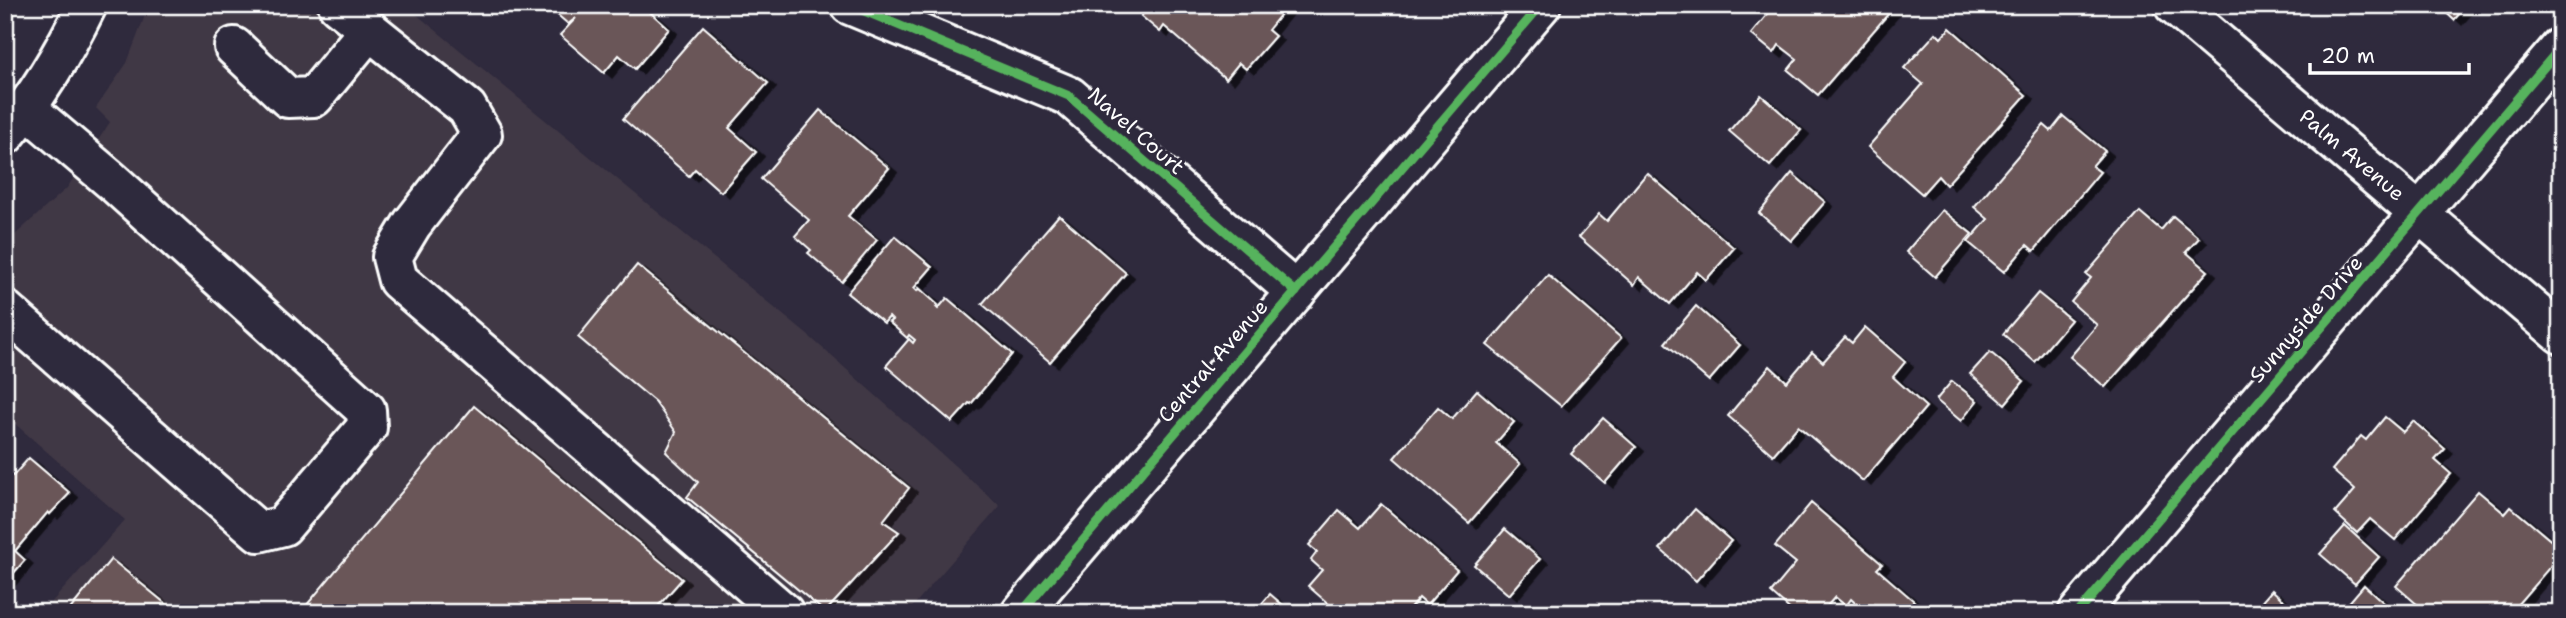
<svg xmlns="http://www.w3.org/2000/svg" width="2566" height="618" viewBox="0 0 2566 618" font-family="'Shantell Sans',sans-serif">
<style>
.built{fill:#413845}
.building{fill:#6b5759;stroke:#fff;stroke-width:2;filter:url(#shadow)}
.lines{fill:none;stroke-linecap:round;stroke-linejoin:round}
.minor-casing{stroke:#fff;stroke-width:44}
.major-casing{stroke:#fff;stroke-width:44}
.minor{stroke:#2f2a3d;stroke-width:38}
.major{stroke:#2f2a3d;stroke-width:38}
.cycleway-casing{stroke:#2f2a3d;stroke-width:13}
.cycleway{stroke:#56b35d;stroke-width:9}
.labels{text-anchor:middle;stroke-width:6;stroke-linejoin:round;paint-order:stroke}
.street-label{font-size:21px;fill:#fff;stroke:#2f2a3d}
</style>
<defs>
<filter id="shadow"><feDropShadow dx="8" dy="4.5" stdDeviation="0" flood-color="#0009"/></filter>
</defs>
<rect width="100%" height="100%" fill="#2f2a3d"/>
<filter id="ink" filterUnits="userSpaceOnUse"><feTurbulence type="fractalNoise" baseFrequency=".0143" numOctaves="2"/><feDisplacementMap in="SourceGraphic" scale="14" xChannelSelector="R" yChannelSelector="G"/><feConvolveMatrix kernelMatrix="1 2 1 2 8 2 1 2 1" color-interpolation-filters="sRGB"/></filter>
<g filter="url(#ink)">
<path class="built" d="M 149,5 L 405,5 L 810,337 L 1000,506 L 907,613 L 42,613 L 125,520 L 5,415 L 5,244 L 67,188 L 110,122 L 96,108 L 127,63 Z"/>
<g class="building">
<path d="M 546,5 L 642,5 L 669,29 L 635,69 L 619,55 L 604,73 L 560,35 L 576,18 L 568,24 Z"/>
<path d="M 1136,5 L 1279,5 L 1284,10 L 1268,30 L 1275,36 L 1246,69 L 1239,63 L 1226,79 L 1164,26 L 1160,32 L 1141,16 L 1144,13 Z"/>
<path d="M 1775,5 L 1797,6 L 1896,5 L 1818,95 L 1788,70 L 1797,59 L 1779,45 L 1774,53 L 1751,34 Z"/>
<path d="M 2438,5 L 2467,5 L 2454,20 Z"/>
<path d="M 703,26 L 768,83 L 729,128 L 756,152 L 721,192 L 695,169 L 689,176 L 623,119 Z"/>
<path d="M 1950,28 L 2026,95 L 1946,185 L 1938,176 L 1922,194 L 1868,147 L 1923,84 L 1904,68 L 1936,33 L 1941,38 Z"/>
<path d="M 1761,95 L 1801,130 L 1770,166 L 1729,131 Z"/>
<path d="M 820,110 L 889,168 L 848,216 L 877,240 L 842,282 L 808,253 L 811,250 L 795,236 L 809,220 L 761,179 Z"/>
<path d="M 2063,116 L 2105,151 L 2092,166 L 2100,172 L 2034,251 L 2027,245 L 2004,272 L 1968,242 L 1988,219 L 1974,207 L 2044,125 L 2051,131 Z"/>
<path d="M 1647,173 L 1734,248 L 1706,280 L 1697,272 L 1670,304 L 1639,277 L 1634,285 L 1579,237 L 1599,214 L 1607,221 Z"/>
<path d="M 1792,173 L 1825,202 L 1791,241 L 1759,213 Z"/>
<path d="M 1942,210 L 1972,234 L 1935,277 L 1906,252 Z"/>
<path d="M 2140,212 L 2161,230 L 2173,216 L 2199,238 L 2186,252 L 2208,271 L 2105,387 L 2070,357 L 2097,325 L 2071,302 L 2091,278 L 2086,274 Z"/>
<path d="M 1059,215 L 1126,273 L 1050,362 L 982,304 Z"/>
<path d="M 895,236 L 932,267 L 914,288 L 917,291 L 919,288 L 938,305 L 936,307 L 938,309 L 947,298 L 1012,354 L 971,404 L 969,403 L 952,422 L 886,366 L 909,339 L 913,343 L 915,340 L 909,335 L 907,338 L 889,322 L 892,320 L 889,317 L 884,323 L 847,293 Z"/>
<path d="M 637,265 L 909,488 L 883,521 L 899,532 L 825,612 L 687,497 L 698,482 L 666,452 L 676,432 L 655,402 L 578,337 Z"/>
<path d="M 1548,275 L 1621,338 L 1561,406 L 1487,345 Z"/>
<path d="M 2038,293 L 2071,320 L 2035,362 L 2003,334 Z"/>
<path d="M 1696,306 L 1740,345 L 1709,381 L 1665,343 Z"/>
<path d="M 1865,327 L 1905,362 L 1893,377 L 1926,407 L 1863,481 L 1798,426 L 1773,455 L 1728,416 L 1770,366 L 1787,382 L 1812,352 L 1823,362 L 1845,337 L 1852,343 Z"/>
<path d="M 1990,352 L 2024,381 L 2005,404 L 1970,374 Z"/>
<path d="M 1952,381 L 1977,401 L 1961,421 L 1936,400 Z"/>
<path d="M 1477,390 L 1514,422 L 1496,443 L 1520,464 L 1469,523 L 1394,458 L 1438,407 L 1452,419 Z"/>
<path d="M 474,406 L 682,579 L 652,613 L 300,613 Z"/>
<path d="M 2385,417 L 2403,432 L 2413,421 L 2445,449 L 2435,460 L 2451,474 L 2395,540 L 2370,519 L 2357,533 L 2335,513 L 2355,490 L 2332,470 L 2361,436 L 2366,440 Z"/>
<path d="M 1603,418 L 1636,447 L 1605,483 L 1571,454 Z"/>
<path d="M 29,458 L 70,493 L 50,514 L 48,512 L 15,551 L 25,560 L 5,583 L 5,469 L 13,476 Z"/>
<path d="M 2478,491 L 2505,514 L 2511,507 L 2561,549 L 2561,554 L 2510,613 L 2427,613 L 2396,586 Z"/>
<path d="M 1811,503 L 1882,564 L 1877,569 L 1914,601 L 1904,613 L 1866,613 L 1851,599 L 1846,606 L 1835,597 L 1821,613 L 1794,613 L 1771,593 L 1796,563 L 1775,546 Z"/>
<path d="M 1381,504 L 1457,570 L 1427,605 L 1419,598 L 1406,613 L 1349,613 L 1343,608 L 1339,613 L 1308,586 L 1322,570 L 1311,560 L 1317,552 L 1309,545 L 1339,510 L 1360,528 Z"/>
<path d="M 1695,509 L 1731,541 L 1696,581 L 1660,549 Z"/>
<path d="M 2345,526 L 2379,557 L 2355,584 L 2320,554 Z"/>
<path d="M 1505,529 L 1540,559 L 1509,595 L 1474,565 Z"/>
<path d="M 111,559 L 177,613 L 67,613 Z"/>
<path d="M 2364,585 L 2395,613 L 2340,613 Z"/>
<path d="M 2272,590 L 2298,613 L 2252,613 Z"/>
<path d="M 1270,594 L 1292,613 L 1254,613 Z"/>
</g>
<g class="lines">
<g class="minor-casing">
<g id="minor">
<path d="M 338,5 L 467,108 L 482,134 L 412,224 L 392,257 L 398,280 L 784,613"/>
<path d="M 850,5 L 1069,96 L 1296,292"/>
<path d="M 2174,5 L 2561,334"/>
<path d="M 234,47 L 288,98 L 314,97 L 369,30"/>
<path d="M 5,135 C 39,95 64,52 87,5"/>
<path d="M 5,310 L 259,532 L 283,526 L 367,427 L 366,410 L 112,181 L 27,109"/>
<path d="M 2078,613 L 2561,47"/>
</g>
</g>
<g class="major-casing">
<path id="major" d="M 1021,613 L 1541,5"/>
</g>
<use href="#minor" class="minor"/>
<use href="#major" class="major"/>
<g class="cycleway-casing">
<g id="cycleway">
<path d="M 850,5 L 1069,96 L 1296,292"/>
<path d="M 1021,613 L 1541,5"/>
<path d="M 2078,613 L 2561,47"/>
</g>
</g>
<use href="#cycleway" class="cycleway"/>
</g>
</g>
<g class="labels">
<g class="street-label">
<text transform="translate(1136 131) rotate(41)" y="7">Navel Court</text>
<text transform="translate(2352 155) rotate(40)" y="7">Palm Avenue</text>
<text transform="translate(2306 319) rotate(-49)" y="7">Sunnyside Drive</text>
<text transform="translate(1213 361) rotate(-49)" y="7">Central Avenue</text>
</g>
</g>
<rect width="2566" height="618" fill="none" stroke="#2f2a3d" stroke-width="28"/>
<rect x="14" y="14" width="2538" height="590" fill="none" stroke="#fff" stroke-width="2.5" filter="url(#ink)"/>
<path d="M2310 63v10h159v-10" fill="none" stroke="#ffffff" stroke-width="3.5"/>
<text x="2321" y="63" font-size="21" fill="#ffffff" stroke="#2f2a3d" stroke-width="5" paint-order="stroke">20 m</text>
</svg>
